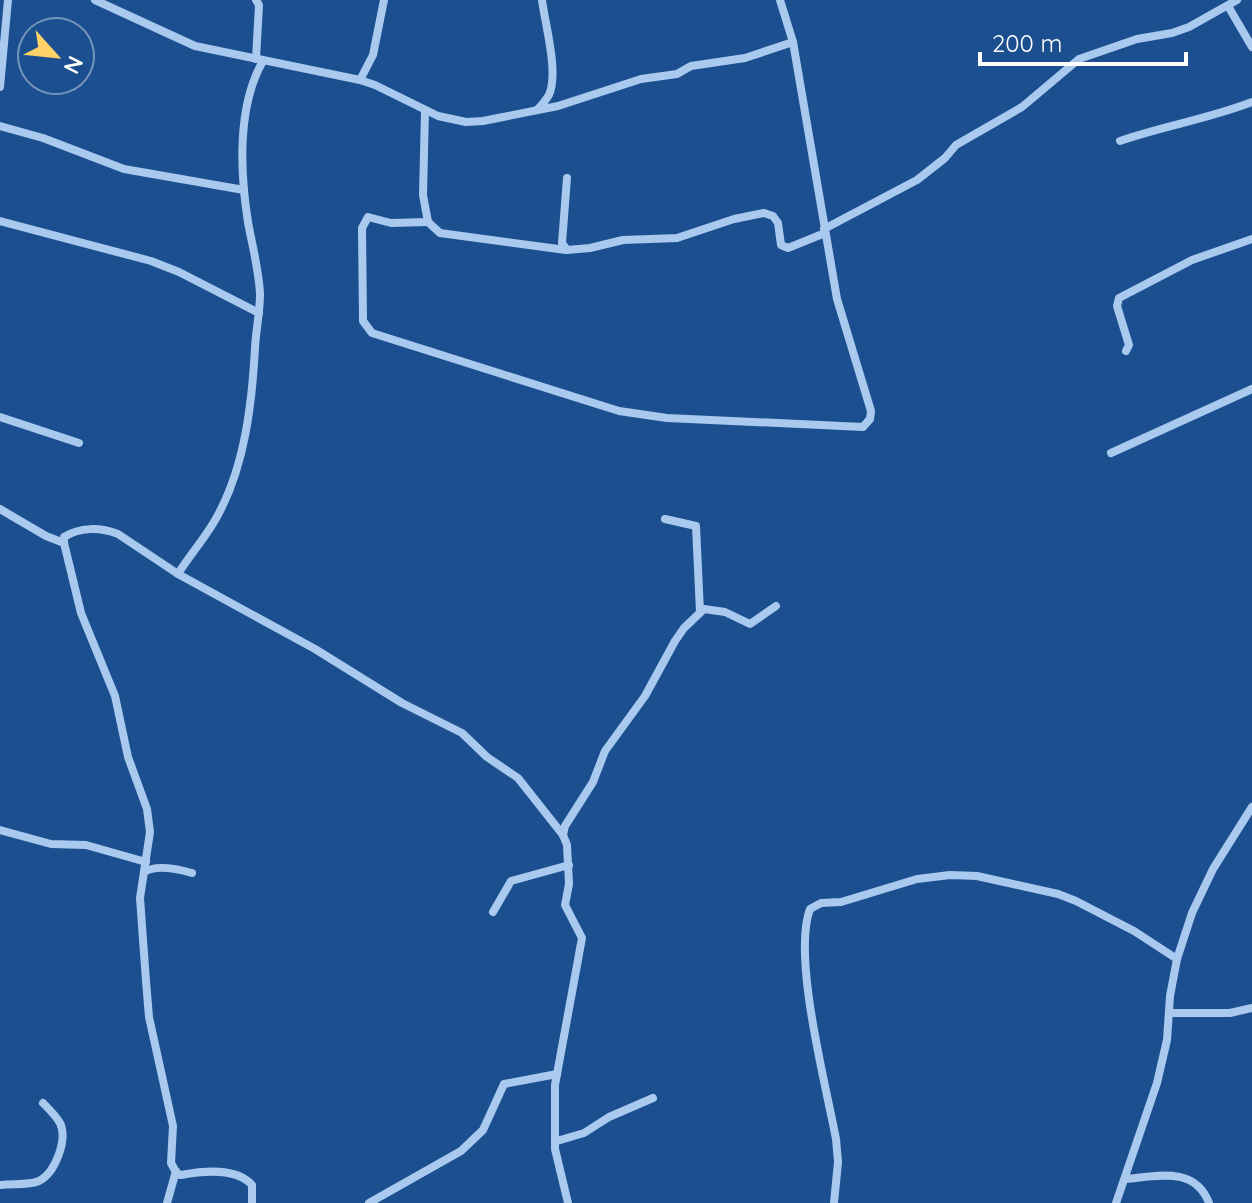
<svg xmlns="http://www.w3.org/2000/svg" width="1252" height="1203" viewBox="0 0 1252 1203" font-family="Quicksand,sans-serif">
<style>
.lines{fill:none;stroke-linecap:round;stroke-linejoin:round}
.minor{stroke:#a9c9ee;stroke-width:8}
</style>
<rect width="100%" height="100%" fill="#1b4f8f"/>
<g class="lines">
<g class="minor">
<path d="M 95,0 L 195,46 L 360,80 L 375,85 L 438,116 L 466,122 L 483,121 L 558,106 L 641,79 L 677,74 L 691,66 L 745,58 L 793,42"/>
<path d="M 1228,6 L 1252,47"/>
<path d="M 256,59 L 259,5 L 256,0"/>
<path d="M 360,80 L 373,55 L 384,0"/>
<path d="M 0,87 L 8,0"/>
<path d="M 537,110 C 541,106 546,100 549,95 C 559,72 545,24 542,0"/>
<path d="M 425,111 L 423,195 L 428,222 L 391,223 L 368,217 L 362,228 L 363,321 L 372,333 L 619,411 L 667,418 L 863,427 L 870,419 L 871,411 L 837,299 L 793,42 L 780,0"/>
<path d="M 0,126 L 43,138 L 124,169 L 244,190"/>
<path d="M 1120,141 C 1163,126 1208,119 1252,102"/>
<path d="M 567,178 L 562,243 L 567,250 L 590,248 L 623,240 L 677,238 L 734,219 L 764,213 L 773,216 L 778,223 L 781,245 L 788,248 L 825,233"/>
<path d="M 0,221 L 151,261 L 179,272 L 259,313"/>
<path d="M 428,222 L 440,233 L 566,250"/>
<path d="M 824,229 L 917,180 L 945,158 L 956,145 L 1022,107 L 1079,59 L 1137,39 L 1172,33 L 1189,27 L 1237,0"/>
<path d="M 1126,351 L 1129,345 L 1117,306 L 1119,298 L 1192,260 L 1252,239"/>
<path d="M 0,417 L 79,443"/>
<path d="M 1111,453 L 1252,389"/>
<path d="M 0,509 L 46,536 L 64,543 L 81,613 L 115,696 L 128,757 L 147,809 L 150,832 L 140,898 L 146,981 L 149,1017 L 173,1126 L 171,1163 L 177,1174 L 181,1175 C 203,1171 236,1167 252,1185 L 252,1203"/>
<path d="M 665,519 L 696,526 L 700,612"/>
<path d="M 64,543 L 64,537 C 80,527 100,527 118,534 L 178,574 L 315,649 L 402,703 L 462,733 L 487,757 L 518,778 L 563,835 L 567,845 L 569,884 L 565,905 L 582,938 L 555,1085 L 555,1149 L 568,1203"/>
<path d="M 178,574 C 191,553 208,535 219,513 C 245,464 252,403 255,348 C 256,330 260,312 260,294 C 259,270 252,245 248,222 C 240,172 237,106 263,61"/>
<path d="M 0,830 L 51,844 L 86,845 L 146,862"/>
<path d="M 563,835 L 565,826 L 593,782 L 605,751 L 645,696 L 675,641 L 684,628 L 704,609 L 725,612 L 750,624 L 776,606"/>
<path d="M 144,872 C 157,864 178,869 192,873"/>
<path d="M 493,912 L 511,881 L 569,865"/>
<path d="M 1169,1013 L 1230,1013 L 1252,1008"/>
<path d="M 557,1141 L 584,1133 L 609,1117 L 653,1098"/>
<path d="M 1126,1179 C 1157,1176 1195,1166 1209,1203"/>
<path d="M 0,1185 C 12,1183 28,1186 39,1181 C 55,1173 68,1140 60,1123 C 56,1116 49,1109 43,1103"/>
<path d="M 167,1203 L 176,1171"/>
<path d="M 369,1203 L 461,1151 L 483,1130 L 504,1084 L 557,1074"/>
<path d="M 834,1203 L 838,1162 L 836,1139 C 826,1085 792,957 810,909 L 821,903 L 841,902 L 917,879 L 950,875 L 977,876 L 1058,894 L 1076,901 L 1134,931 L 1177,959"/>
<path d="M 1116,1203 L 1157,1083 L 1167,1040 L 1170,996 L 1177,959 L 1192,913 L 1213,869 L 1252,807"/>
</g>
</g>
<g transform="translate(56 56) rotate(117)"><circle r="38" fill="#1b4f8f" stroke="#7695bc" stroke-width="2"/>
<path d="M0-6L14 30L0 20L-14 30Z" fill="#ffd166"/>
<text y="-12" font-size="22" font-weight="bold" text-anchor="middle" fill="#ffffff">N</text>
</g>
<path d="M980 52v12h206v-12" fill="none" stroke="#ffffff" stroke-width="4"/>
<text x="992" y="52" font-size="24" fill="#ffffff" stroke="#1b4f8f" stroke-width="6" paint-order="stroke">200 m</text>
</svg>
